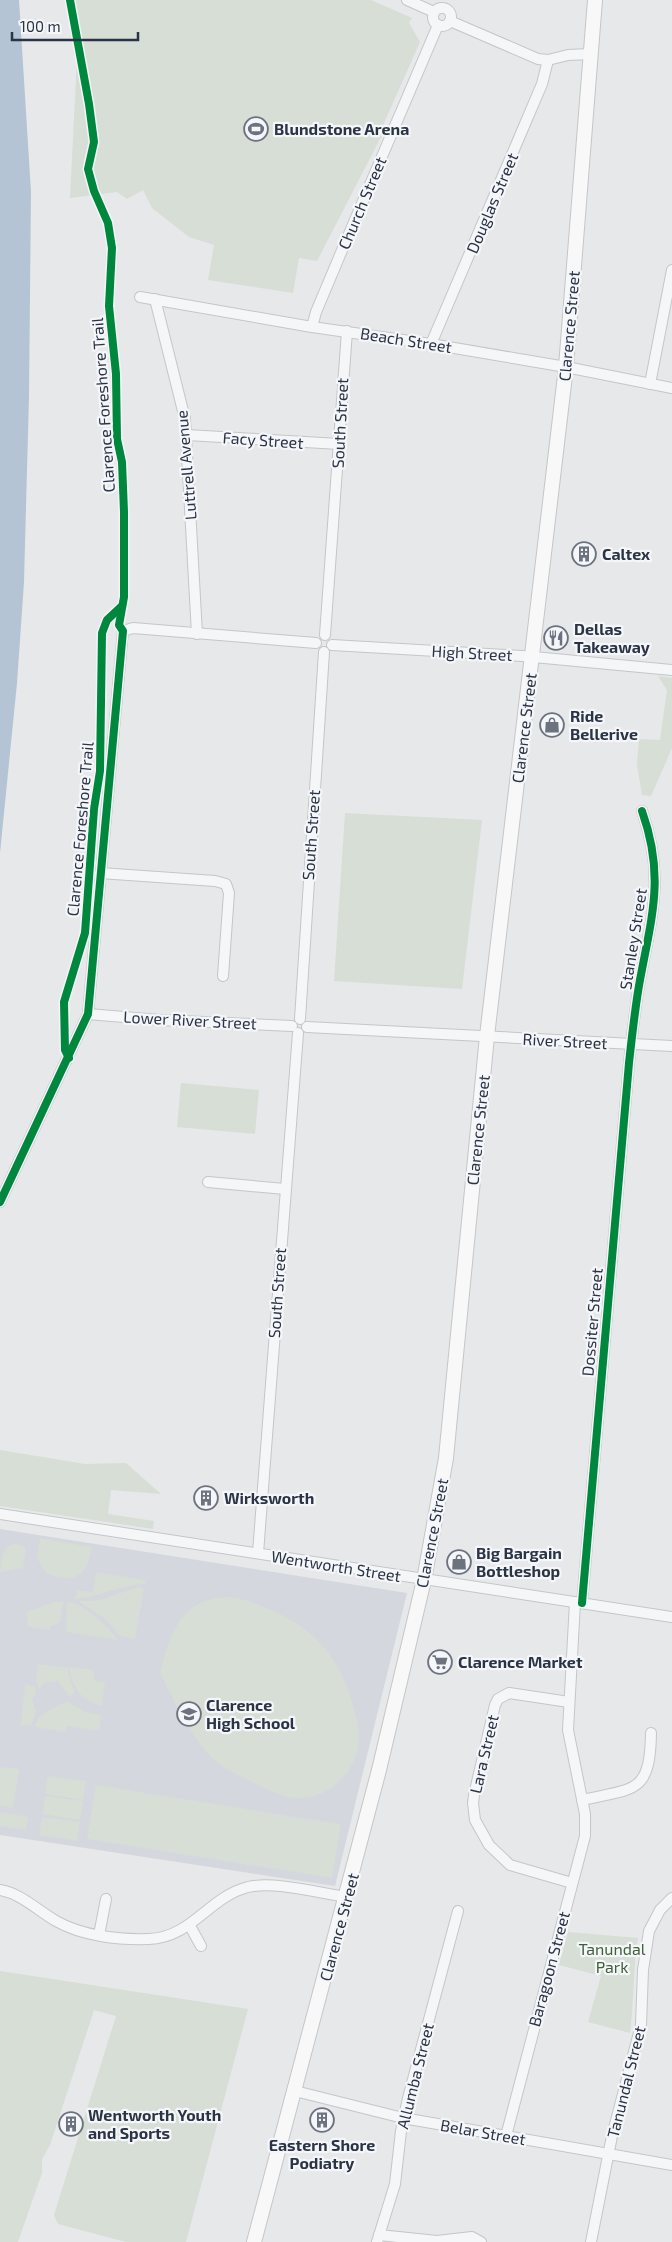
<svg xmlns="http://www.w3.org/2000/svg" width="672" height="2242" viewBox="0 0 672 2242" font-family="'Exo 2',sans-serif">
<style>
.built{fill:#d4d7dd}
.green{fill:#d6ded6}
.water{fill:#b4c4d5}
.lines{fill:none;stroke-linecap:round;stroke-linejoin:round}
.street-casing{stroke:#c4c6c8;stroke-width:12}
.secondary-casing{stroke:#c4c6c8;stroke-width:16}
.street{stroke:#f5f6f7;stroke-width:10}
.secondary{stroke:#f8f8f8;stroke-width:14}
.cycleway-casing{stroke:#f4f6f9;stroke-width:11}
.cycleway{stroke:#00873e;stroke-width:8}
.labels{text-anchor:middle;stroke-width:4.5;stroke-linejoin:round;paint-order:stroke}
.poi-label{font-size:16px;font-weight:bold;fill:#2b3445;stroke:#f4f6f9;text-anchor:start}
.street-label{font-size:16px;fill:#2b3445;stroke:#f4f6f9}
.park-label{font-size:16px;fill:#3f6138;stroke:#f4f6f9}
</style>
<rect width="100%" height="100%" fill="#e6e8ea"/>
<path class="built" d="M 0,1529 L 407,1593 L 335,1886 L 0,1835 Z"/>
<g class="green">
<path d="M 73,0 L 371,0 L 412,18 L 409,23 L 420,42 L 380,132 L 382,135 L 317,261 L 299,258 L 293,293 L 208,280 L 214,245 L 189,237 L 152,208 L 143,190 L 127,199 L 117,192 L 70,198 L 78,38 Z"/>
<path d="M 658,676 L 672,678 L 672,748 L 651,796 L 642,795 L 637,765 L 639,739 L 660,740 L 667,690 Z"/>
<path d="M 345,813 L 482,820 L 462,989 L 334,981 Z"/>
<path d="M 181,1083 L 259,1090 L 255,1134 L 177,1127 Z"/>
<path d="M 0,1450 L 85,1464 L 126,1463 L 161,1494 L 111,1490 L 108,1514 L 154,1521 L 153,1529 L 0,1506 Z"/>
<path d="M 40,1538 L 92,1547 C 87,1576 74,1585 46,1573 L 37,1558 Z"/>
<path d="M 15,1544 L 24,1546 L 26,1550 L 23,1568 L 0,1572 C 2,1561 1,1545 15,1544 Z"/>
<path d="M 96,1572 L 145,1580 L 145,1584 C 120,1585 98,1597 74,1599 L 78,1590 L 93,1592 Z"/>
<path d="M 139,1587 L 144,1588 L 135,1639 L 120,1636 L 104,1618 L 78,1601 L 96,1601 Z"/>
<path d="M 228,1597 C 243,1598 257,1604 271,1610 C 316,1629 341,1660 353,1706 C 357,1722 362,1739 356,1755 C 347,1783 318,1803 288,1797 C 275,1794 262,1787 250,1781 C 236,1774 222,1768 211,1757 C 188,1733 175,1702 160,1673 C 171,1634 179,1599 228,1597 Z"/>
<path d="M 53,1602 L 64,1602 L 60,1622 L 50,1627 L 50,1630 L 28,1627 L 27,1612 Z"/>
<path d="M 67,1602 C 83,1602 109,1627 118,1640 L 66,1632 Z"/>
<path d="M 38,1664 L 68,1668 L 69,1676 L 75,1692 L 69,1697 L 58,1681 L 44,1683 L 39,1690 L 36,1681 Z"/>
<path d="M 69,1667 L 93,1670 L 95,1681 L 105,1682 L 102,1706 C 81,1700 72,1689 69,1667 Z"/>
<path d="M 25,1684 L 35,1687 L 36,1694 L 32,1699 L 36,1711 L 31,1726 L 21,1725 Z"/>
<path d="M 67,1701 L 84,1712 L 101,1715 L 99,1731 L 67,1726 L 66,1732 L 35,1727 C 38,1711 55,1709 67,1701 Z"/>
<path d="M 0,1767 L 19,1769 L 13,1808 L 0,1806 Z"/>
<path d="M 48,1776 L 86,1781 L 83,1800 L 45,1794 Z"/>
<path d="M 96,1785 L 341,1824 L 332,1878 L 87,1839 Z"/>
<path d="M 45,1796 L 83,1801 L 80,1820 L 42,1814 Z"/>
<path d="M 0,1812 L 28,1817 L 26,1830 L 0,1826 Z"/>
<path d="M 42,1817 L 80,1822 L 77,1841 L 39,1835 Z"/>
<path d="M 568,1932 L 638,1938 C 633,1970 634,2001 630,2033 L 588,2022 L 601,1976 L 559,1965 Z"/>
<path d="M 0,1971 L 248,2009 L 186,2242 L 126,2242 L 58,2224 L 54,2215 L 116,2016 L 94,2010 L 50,2145 L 42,2159 L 42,2173 L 18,2242 L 0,2242 Z"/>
</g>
<path class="water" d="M 0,0 L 19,0 L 31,192 L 29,396 L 24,582 L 17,683 L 0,853 Z"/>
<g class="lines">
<g class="street-casing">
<g id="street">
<path d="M 407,0 L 434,12"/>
<circle cx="442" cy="17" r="9"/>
<path d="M 450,21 L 538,59 L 548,60 L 568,55 L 590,54"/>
<path d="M 140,297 L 312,327 L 431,344 L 566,367 L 672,388"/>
<path d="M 155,299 L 185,419 L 197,634"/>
<path d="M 312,327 L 316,312 L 340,255 L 438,25"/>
<path d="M 431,344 L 542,84 L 548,60"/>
<path d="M 650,384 L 672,270"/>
<path d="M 187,435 L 339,444"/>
<path d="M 325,635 L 347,331"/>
<path d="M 332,645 L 523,656 L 672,670"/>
<path d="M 100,873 L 215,881 L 226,884 L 229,893 L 223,976"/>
<path d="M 88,1014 L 160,1020 L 292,1026"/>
<path d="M 300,1019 L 324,652"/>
<path d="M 307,1027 L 672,1046"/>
<path d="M 208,1182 L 285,1189"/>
<path d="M 0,1202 L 88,1014 L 123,631 L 133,628 L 316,643"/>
<path d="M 0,1514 L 672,1617"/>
<path d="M 258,1553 L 298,1033"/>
<path d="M 582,1603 L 629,1063 C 632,1036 635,1007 640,980 C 652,915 665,876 642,811"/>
<path d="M 569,1702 L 509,1693 L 498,1699 L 495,1705 L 474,1795 L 473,1803 L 475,1820 L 489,1845 L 510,1865 L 572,1883"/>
<path d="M 582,1800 C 635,1788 650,1794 651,1733"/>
<path d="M 0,1890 C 22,1894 37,1910 56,1921 C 82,1936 119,1940 149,1939 C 191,1938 209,1897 248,1887 C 276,1881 318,1893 347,1897"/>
<path d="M 190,1926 L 201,1946"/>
<path d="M 99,1935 L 106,1899"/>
<path d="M 295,2091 L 403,2118 L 672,2165"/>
<path d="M 506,2136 L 585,1836 L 585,1814 L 568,1730 L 575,1602"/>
<path d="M 379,2235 L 437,2241 L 472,2237 L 481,2242"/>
<path d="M 377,2242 L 395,2184 L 401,2131 L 408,2098 L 458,1911"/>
<path d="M 591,2242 L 612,2136 L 641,2025 L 643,1970 L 649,1931 L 660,1910 L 672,1898"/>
</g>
</g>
<g class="secondary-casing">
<path id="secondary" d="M 254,2242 L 379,1770 L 424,1580 L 446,1458 L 487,1036 L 566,367 L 595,0"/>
</g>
<use href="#street" class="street"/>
<use href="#secondary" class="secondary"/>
<g class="cycleway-casing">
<g id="cycleway">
<path d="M 69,1058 L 65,1050 L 64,1002 L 85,933 L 94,809 L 100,771 L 102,633 L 107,620 L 122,606"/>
<path d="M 0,1202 L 88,1014 L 123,631 L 119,625 L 124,597 L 124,512 L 122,462 L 117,439 L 116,374 L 109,306 L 112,248 L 108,223 L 94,191 L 88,169 L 94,142 L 89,104 L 70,0"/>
<path d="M 582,1603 L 629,1063 C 632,1036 635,1007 640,980 C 652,915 665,876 642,811"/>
</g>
</g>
<use href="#cycleway" class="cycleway"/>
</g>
<defs>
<g id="stadium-ring" transform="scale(1.25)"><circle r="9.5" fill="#f4f6f9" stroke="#6c737f" stroke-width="1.5"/><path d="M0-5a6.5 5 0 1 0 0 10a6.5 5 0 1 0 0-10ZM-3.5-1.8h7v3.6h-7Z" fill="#6c737f"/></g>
<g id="building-ring" transform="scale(1.25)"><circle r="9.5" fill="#f4f6f9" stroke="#6c737f" stroke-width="1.5"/><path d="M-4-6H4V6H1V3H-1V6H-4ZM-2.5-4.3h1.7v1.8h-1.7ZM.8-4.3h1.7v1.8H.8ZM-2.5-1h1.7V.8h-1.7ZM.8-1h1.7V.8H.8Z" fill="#6c737f"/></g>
<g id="restaurant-ring" transform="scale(1.25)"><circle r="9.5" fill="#f4f6f9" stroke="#6c737f" stroke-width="1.5"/><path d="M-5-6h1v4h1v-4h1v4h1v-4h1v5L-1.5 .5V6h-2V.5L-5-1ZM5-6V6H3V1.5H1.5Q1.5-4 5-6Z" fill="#6c737f"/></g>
<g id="shop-ring" transform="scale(1.25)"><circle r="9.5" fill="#f4f6f9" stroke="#6c737f" stroke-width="1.5"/><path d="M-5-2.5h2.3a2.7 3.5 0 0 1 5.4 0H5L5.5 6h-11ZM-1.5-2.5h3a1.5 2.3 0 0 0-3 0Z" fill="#6c737f"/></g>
<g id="supermarket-ring" transform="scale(1.25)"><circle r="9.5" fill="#f4f6f9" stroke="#6c737f" stroke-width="1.5"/><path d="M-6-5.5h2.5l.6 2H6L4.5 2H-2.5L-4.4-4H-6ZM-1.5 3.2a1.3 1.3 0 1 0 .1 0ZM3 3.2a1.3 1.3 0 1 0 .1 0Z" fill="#6c737f"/></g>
<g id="school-ring" transform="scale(1.25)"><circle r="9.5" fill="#f4f6f9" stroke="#6c737f" stroke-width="1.5"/><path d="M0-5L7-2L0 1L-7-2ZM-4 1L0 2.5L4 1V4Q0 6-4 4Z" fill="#6c737f"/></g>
</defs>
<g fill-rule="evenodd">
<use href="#stadium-ring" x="256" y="129"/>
<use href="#building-ring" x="584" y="554"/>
<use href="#restaurant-ring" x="556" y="638"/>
<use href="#shop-ring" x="552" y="725"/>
<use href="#building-ring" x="206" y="1498"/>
<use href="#shop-ring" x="459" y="1562"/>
<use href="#supermarket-ring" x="440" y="1662"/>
<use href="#school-ring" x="189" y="1714"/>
<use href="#building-ring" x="322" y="2120"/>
<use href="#building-ring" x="71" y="2124"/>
</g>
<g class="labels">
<g class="poi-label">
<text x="274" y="135">Blundstone Arena</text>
<text x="602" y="560">Caltex</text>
<text x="574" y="635">Dellas<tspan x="574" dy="18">Takeaway</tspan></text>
<text x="570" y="722">Ride<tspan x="570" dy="18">Bellerive</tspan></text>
<text x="224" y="1504">Wirksworth</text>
<text x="476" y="1559">Big Bargain<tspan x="476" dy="18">Bottleshop</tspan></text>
<text x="458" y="1668">Clarence Market</text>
<text x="206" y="1711">Clarence<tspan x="206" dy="18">High School</tspan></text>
<text x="88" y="2121">Wentworth Youth<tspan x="88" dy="18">and Sports</tspan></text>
<text x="322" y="2151" text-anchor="middle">Eastern Shore<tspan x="322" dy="18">Podiatry</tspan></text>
</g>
<g class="street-label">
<text transform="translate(362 203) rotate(-67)" y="6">Church Street</text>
<text transform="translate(492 203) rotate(-67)" y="6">Douglas Street</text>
<text transform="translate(569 326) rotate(-85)" y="6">Clarence Street</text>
<text transform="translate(406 340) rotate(9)" y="6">Beach Street</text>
<text transform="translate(103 405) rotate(-94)" y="6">Clarence Foreshore Trail</text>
<text transform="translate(340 423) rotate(-87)" y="6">South Street</text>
<text transform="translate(263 440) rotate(4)" y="6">Facy Street</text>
<text transform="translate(186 465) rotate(-95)" y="6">Luttrell Avenue</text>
<text transform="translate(472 653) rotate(3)" y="6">High Street</text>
<text transform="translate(524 728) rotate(-83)" y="6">Clarence Street</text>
<text transform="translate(80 829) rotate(-85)" y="6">Clarence Foreshore Trail</text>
<text transform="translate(311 835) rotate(-86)" y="6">South Street</text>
<text transform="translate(633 939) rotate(-81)" y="6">Stanley Street</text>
<text transform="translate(190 1020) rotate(3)" y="6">Lower River Street</text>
<text transform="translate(565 1041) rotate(3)" y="6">River Street</text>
<text transform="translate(478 1130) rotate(-84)" y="6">Clarence Street</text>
<text transform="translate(277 1293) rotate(-86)" y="6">South Street</text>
<text transform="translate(592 1322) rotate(-85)" y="6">Dossiter Street</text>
<text transform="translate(432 1533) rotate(-79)" y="6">Clarence Street</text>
<text transform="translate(336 1566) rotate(9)" y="6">Wentworth Street</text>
<text transform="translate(484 1754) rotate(-77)" y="6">Lara Street</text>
<text transform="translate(339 1927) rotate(-75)" y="6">Clarence Street</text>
<text transform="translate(549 1969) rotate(-75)" y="6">Baragoon Street</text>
<text transform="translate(415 2076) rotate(-76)" y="6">Allumba Street</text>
<text transform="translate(626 2082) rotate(-76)" y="6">Tanundal Street</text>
<text transform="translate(483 2132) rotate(10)" y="6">Belar Street</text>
</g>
<g class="park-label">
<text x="612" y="1955">Tanundal<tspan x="612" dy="18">Park</tspan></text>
</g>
</g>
<path d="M12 32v8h126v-8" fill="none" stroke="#2b3445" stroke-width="2.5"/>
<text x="20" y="32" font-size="15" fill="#2b3445" stroke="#f4f6f9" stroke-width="4" paint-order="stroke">100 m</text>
</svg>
